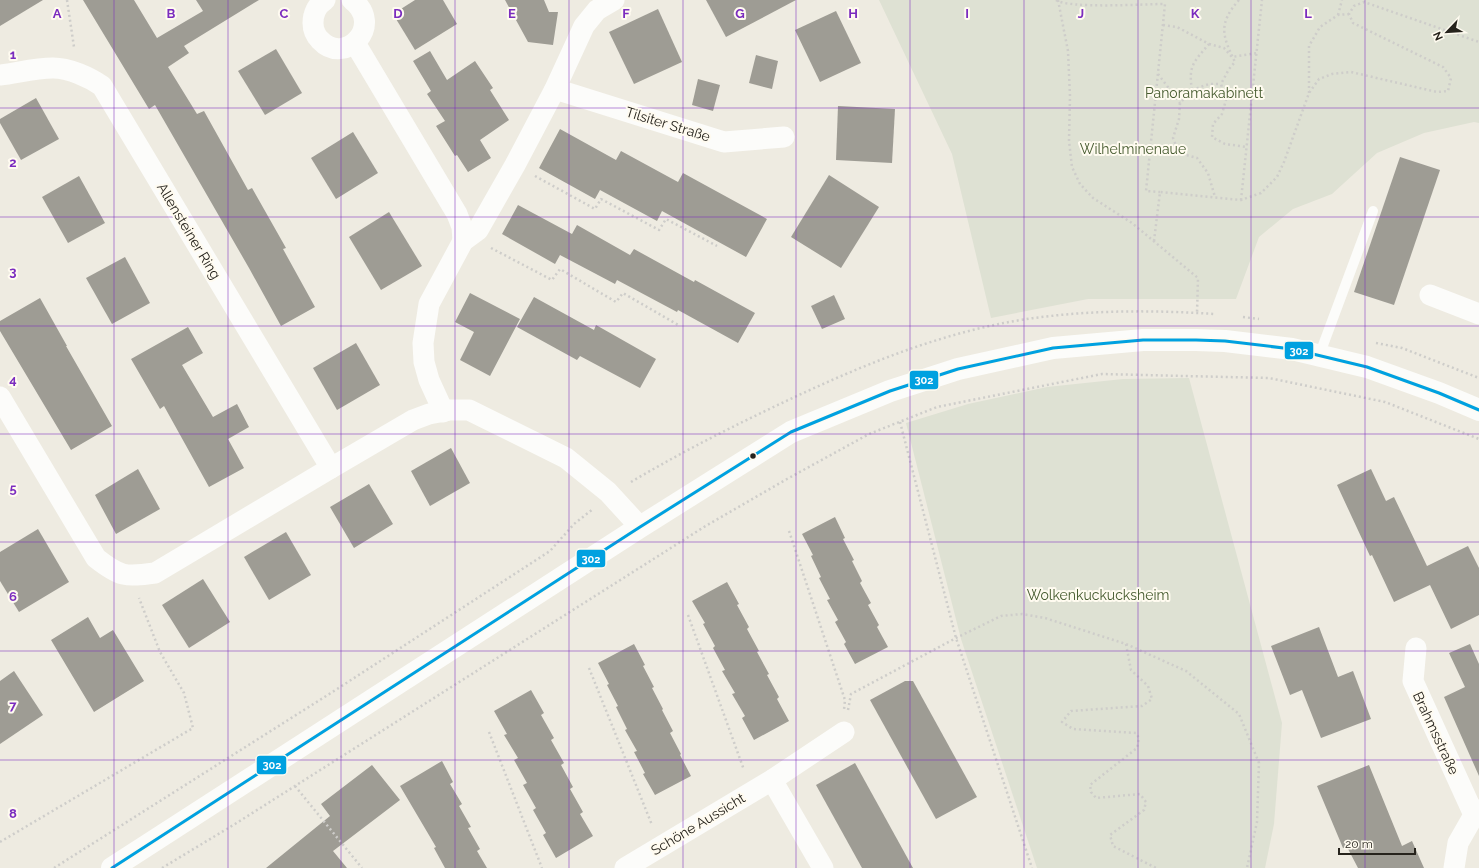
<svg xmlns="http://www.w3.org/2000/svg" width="1479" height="868" viewBox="0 0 1479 868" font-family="Raleway,sans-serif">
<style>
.green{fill:#dee1d3}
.building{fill:#9e9c94}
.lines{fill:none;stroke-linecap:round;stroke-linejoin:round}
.path{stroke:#cecdca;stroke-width:2.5;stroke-dasharray:2 3;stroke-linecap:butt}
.lane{stroke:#fcfcfa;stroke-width:10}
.street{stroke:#fcfcfa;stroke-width:21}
.primary{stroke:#fcfcfa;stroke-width:22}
.bus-1-casing{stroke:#fffbf0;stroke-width:6}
.bus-1{stroke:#00a1e0;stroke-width:3}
.grid{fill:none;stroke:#7b2cbf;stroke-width:1;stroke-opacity:0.55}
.bus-dot{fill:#26231c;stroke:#fffbf0;stroke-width:1.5}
.labels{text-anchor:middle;stroke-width:4;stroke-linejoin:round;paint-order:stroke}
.park-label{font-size:14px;fill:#465b2f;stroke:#fffbf0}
.street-label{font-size:14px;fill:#26231c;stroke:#fffbf0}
.grid-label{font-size:13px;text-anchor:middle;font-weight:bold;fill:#7b2cbf;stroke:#fffbf0;stroke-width:4;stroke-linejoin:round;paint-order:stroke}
.line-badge{stroke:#fffbf0;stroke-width:1.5}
.badge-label{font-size:11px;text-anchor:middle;font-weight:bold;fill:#fff}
</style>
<rect width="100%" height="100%" fill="#eeebe1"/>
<g class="green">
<path d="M 879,0 L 1479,0 L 1479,123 L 1474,122 L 1424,133 L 1377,153 L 1332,194 L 1293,209 L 1259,237 L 1236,299 L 1088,299 L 991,318 L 952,154 Z"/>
<path d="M 1189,378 L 1282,723 L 1274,824 L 1265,868 L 1037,868 L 961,639 L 906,423 L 968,404 L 1047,387 L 1123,379 Z"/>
</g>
<g class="building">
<path d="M 0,0 L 43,0 L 0,26 Z"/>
<path d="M 83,0 L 134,0 L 157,38 L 203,11 L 196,0 L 259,0 L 184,46 L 189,53 L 168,67 L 197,114 L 204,111 L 248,190 L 252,188 L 286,248 L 283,249 L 315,307 L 281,326 L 249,268 L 155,105 L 149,109 Z"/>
<path d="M 415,0 L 443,0 L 457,24 L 415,50 L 393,14 Z"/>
<path d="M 505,0 L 544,0 L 549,12 L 558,12 L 553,45 L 528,42 Z"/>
<path d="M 706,0 L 796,0 L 726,37 Z"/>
<path d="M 658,9 L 682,62 L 634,84 L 609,32 Z"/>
<path d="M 836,11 L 861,63 L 820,82 L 795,30 Z"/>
<path d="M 276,49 L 302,93 L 265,115 L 238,71 Z"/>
<path d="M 430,51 L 447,80 L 475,61 L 493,88 L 490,90 L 509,120 L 480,140 L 491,158 L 468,172 L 457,155 L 455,156 L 436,126 L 445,121 L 427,94 L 431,91 L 413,61 Z"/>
<path d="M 756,55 L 778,61 L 772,89 L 749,83 Z"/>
<path d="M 698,79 L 720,85 L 713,111 L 692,105 Z"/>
<path d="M 36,98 L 59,139 L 21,160 L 0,123 L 0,119 Z"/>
<path d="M 838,106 L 895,109 L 892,163 L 836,160 Z"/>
<path d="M 560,129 L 616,160 L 621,151 L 678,182 L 683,173 L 767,219 L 746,257 L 662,211 L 657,221 L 600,190 L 595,199 L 539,168 Z"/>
<path d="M 353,132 L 378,173 L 336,199 L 311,158 Z"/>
<path d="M 1400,157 L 1440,170 L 1394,305 L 1354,292 Z"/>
<path d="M 829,175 L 879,207 L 841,268 L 791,237 Z"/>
<path d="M 79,176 L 105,223 L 68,243 L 42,197 Z"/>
<path d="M 518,205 L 572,234 L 577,225 L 630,255 L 634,249 L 694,282 L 695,280 L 755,313 L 738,343 L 678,310 L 677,312 L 617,280 L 615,284 L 560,255 L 555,264 L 502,234 Z"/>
<path d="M 389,212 L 422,266 L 381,290 L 349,237 Z"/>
<path d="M 125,257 L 150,303 L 112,324 L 86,278 Z"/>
<path d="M 470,293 L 520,319 L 490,376 L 460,360 L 474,332 L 455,322 Z"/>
<path d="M 834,295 L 845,319 L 822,329 L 811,306 Z"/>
<path d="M 534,297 L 594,330 L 596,325 L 656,359 L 640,388 L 580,356 L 577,360 L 517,327 Z"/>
<path d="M 40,298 L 67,346 L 66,346 L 112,426 L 71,450 L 0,331 L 0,321 Z"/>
<path d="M 188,327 L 203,353 L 182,365 L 213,417 L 237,404 L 249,427 L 228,439 L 244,468 L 209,487 L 164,406 L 160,409 L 131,359 Z"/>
<path d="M 356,343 L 380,385 L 337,410 L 313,368 Z"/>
<path d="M 451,448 L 470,483 L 430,506 L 411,471 Z"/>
<path d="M 138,469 L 160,509 L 116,534 L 95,495 Z"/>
<path d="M 1371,469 L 1386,501 L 1394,497 L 1427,566 L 1468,546 L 1479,568 L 1479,615 L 1451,629 L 1430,585 L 1394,602 L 1372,555 L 1370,556 L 1337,485 Z"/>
<path d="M 369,484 L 393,524 L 354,548 L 330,507 Z"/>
<path d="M 835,517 L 845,538 L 843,539 L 854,560 L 852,561 L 862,581 L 860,583 L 871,603 L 868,605 L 879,625 L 877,627 L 888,647 L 855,664 L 844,644 L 846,642 L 835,622 L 838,620 L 827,600 L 830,599 L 819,578 L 821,577 L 811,556 L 813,555 L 802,534 Z"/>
<path d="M 38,529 L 69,582 L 19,612 L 0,581 L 0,552 Z"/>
<path d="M 286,532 L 311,575 L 269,600 L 244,557 Z"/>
<path d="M 203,579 L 230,622 L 189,648 L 162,605 Z"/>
<path d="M 727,582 L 739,604 L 737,605 L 749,627 L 747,629 L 759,651 L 757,652 L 769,674 L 767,675 L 779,697 L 777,699 L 789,721 L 754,740 L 742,718 L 745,716 L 732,694 L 735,693 L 722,671 L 725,670 L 713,648 L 715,646 L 703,624 L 705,623 L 692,601 Z"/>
<path d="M 88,617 L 100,638 L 113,630 L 144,681 L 94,712 L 51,640 Z"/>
<path d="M 1319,627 L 1338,677 L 1353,671 L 1371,719 L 1321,738 L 1302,690 L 1290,695 L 1271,646 Z"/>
<path d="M 634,644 L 645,665 L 643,666 L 654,687 L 652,688 L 663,709 L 662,710 L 673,731 L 670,733 L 681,754 L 680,755 L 691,776 L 655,795 L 643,774 L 645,773 L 634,752 L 637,751 L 625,730 L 627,729 L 616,707 L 618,706 L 607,685 L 609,684 L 598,663 Z"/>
<path d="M 1470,644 L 1479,664 L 1479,776 L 1444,697 L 1465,687 L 1449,653 Z"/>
<path d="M 14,671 L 43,715 L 0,744 L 0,681 Z"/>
<path d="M 905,681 L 913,681 L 977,797 L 936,819 L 870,700 Z"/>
<path d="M 531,690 L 544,713 L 541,715 L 554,738 L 551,740 L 564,763 L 561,765 L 573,787 L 570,789 L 583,812 L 580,814 L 593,836 L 556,858 L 543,835 L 546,833 L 533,810 L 536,808 L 523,785 L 527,783 L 514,760 L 518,758 L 504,735 L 507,734 L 494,711 Z"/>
<path d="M 442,761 L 453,782 L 450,784 L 462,804 L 459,806 L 471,827 L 468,828 L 480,849 L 477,851 L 487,868 L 445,868 L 434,848 L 436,847 L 400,786 Z"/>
<path d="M 855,763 L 913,868 L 862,868 L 816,785 Z"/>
<path d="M 372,765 L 400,800 L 333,851 L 347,868 L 266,868 L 330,816 L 321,804 Z"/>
<path d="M 1369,765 L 1402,846 L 1412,841 L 1424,868 L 1356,868 L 1358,868 L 1347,847 L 1343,848 L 1317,786 Z"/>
</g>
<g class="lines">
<g class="path">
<path d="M 67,0 L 74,47"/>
<path d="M 1056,0 C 1069,9 1144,4 1165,4 L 1146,191 L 1160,192"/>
<path d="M 1058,0 L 1068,51 L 1070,96 L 1069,141 L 1072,167 L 1080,184 L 1093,198 L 1132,223 L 1198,278 L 1197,313"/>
<path d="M 1239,0 C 1218,24 1222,35 1235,62 L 1229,69 L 1221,84 L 1226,100 L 1222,114 L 1213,124 L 1212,137 L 1225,144 L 1247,147"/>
<path d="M 1338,15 L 1342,0"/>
<path d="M 1163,25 L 1177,27 L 1209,44 C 1194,62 1188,65 1192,90 L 1180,103 L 1179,119 L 1173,138 L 1179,153 L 1197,158 L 1208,173 L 1215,197"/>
<path d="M 1209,44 L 1224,48 L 1232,57 L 1257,53"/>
<path d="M 1158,74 L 1180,103"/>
<path d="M 1192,90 L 1209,84 L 1221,84"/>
<path d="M 1309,93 L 1309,46 L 1320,27 L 1338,15 L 1349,14"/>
<path d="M 535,176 L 595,209 L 601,199 L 659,230 L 666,219 L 717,246"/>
<path d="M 1241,200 L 1262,0"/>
<path d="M 1154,241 L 1160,192 L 1241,200 L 1261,193 L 1277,177 L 1284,162 L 1309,93 L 1319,79 L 1332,74 L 1351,72 L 1437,92 L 1448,91 L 1451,78 L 1443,67 L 1353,23 L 1349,14 L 1354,6 L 1364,2 L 1479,42"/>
<path d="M 491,248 L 552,280 L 560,269 L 616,302 L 623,293 L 680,326"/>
<path d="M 1243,317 L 1259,319"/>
<path d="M 1376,343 L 1402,348 L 1479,378"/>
<path d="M 900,422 L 956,638 L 1032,868"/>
<path d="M 631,482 C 680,453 731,427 782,403 C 862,365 946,330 1034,318 C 1093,310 1154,310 1214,314"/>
<path d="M 789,531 L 845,700 L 844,710"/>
<path d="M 688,615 L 744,770"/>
<path d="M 1126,644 L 1131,670 L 1148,686 L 1152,699 L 1142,706 L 1071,711 L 1062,722 L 1073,729 L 1136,733 L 1139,738 L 1137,748 L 1090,785 L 1091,792 L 1096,798 L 1140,794 L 1146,802 L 1144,810 L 1110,835 L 1113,846 L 1156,868"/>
<path d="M 589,668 L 652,825"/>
<path d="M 848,710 L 851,694 L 956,638 L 1001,616 L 1022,614 L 1045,618 L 1126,644 L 1186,671 L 1239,714 L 1259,763 L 1257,822 L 1247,868"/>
<path d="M 489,732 L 542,868"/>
<path d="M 295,786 L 362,868"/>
<path d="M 0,842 L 193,728 L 184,693 L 160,652 L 139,598"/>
<path d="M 54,868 L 334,691 L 550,551 L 574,524 L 593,509"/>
<path d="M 162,868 L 235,824 L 704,527 L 787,479 L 869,434 L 937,407 L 1102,374 L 1269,378 L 1385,402 L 1479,439"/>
</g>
<path class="lane" d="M 1319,356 L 1373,211"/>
<g class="street">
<path d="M 325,0 C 317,5 313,14 313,23 C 313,30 316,36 320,40 C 345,67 385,25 352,0"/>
<path d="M 355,43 L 457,214 L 462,227 L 463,241"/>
<path d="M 0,75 C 17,73 35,68 53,68 C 69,68 89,77 102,86 L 331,468"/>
<path d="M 555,89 L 724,142 L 784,137"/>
<path d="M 1430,295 L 1479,314"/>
<path d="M 0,397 L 96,558 C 120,577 125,577 155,573 L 331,468 L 413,420 L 429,414 L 450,410 L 469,410 L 566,458 L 608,492 L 640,527"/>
<path d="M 443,412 L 440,404 L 429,380 L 424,362 L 423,343 L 429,304 L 463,241 L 478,230 L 515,165 L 555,89 L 584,26 L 597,10 L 614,0"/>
<path d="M 1416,648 L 1413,681 L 1474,815"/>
<path d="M 772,780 L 823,868"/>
<path d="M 625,868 L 772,780 L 844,732"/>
<path d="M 1454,868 L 1458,843 L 1474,815 L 1479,810"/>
</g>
<path class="primary" d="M 112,868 L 640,527 L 791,432 L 890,391 L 958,369 L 1053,348 L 1143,340 L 1196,340 L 1225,341 L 1292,349 L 1367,367 L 1439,393 L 1479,410"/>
<g class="bus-1-casing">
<path id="bus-1" d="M 112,868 L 640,527 L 791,432 L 890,391 L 958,369 L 1053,348 L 1143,340 L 1196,340 L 1225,341 L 1292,349 L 1367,367 L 1439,393 L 1479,410"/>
</g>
<use href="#bus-1" class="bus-1"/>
</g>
<path class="grid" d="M 114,0 L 114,868M 228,0 L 228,868M 341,0 L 341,868M 455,0 L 455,868M 569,0 L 569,868M 683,0 L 683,868M 796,0 L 796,868M 910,0 L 910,868M 1024,0 L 1024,868M 1138,0 L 1138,868M 1251,0 L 1251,868M 1365,0 L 1365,868M 0,108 L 1479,108M 0,217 L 1479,217M 0,326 L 1479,326M 0,434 L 1479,434M 0,542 L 1479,542M 0,651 L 1479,651M 0,760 L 1479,760"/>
<circle class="bus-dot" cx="753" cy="456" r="3.5"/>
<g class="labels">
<g class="park-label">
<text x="1204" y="98">Panoramakabinett</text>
<text x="1133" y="154">Wilhelminenaue</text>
<text x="1098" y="600">Wolkenkuckucksheim</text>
</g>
<g class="street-label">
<text transform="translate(668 124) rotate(17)" y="5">Tilsiter Straße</text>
<text transform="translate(189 231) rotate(59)" y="5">Allensteiner Ring</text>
<text transform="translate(1436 733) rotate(65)" y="5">Brahmsstraße</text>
<text transform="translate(698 824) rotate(-31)" y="5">Schöne Aussicht</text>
</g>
</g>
<g class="grid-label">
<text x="57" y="18">A</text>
<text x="171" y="18">B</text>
<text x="284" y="18">C</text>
<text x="398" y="18">D</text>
<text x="512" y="18">E</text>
<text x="626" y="18">F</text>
<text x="740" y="18">G</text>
<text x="853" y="18">H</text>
<text x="967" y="18">I</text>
<text x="1081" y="18">J</text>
<text x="1195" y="18">K</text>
<text x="1308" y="18">L</text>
<text x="13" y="59">1</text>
<text x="13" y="167">2</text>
<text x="13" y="276">3</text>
<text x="13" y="384">4</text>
<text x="13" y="493">5</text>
<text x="13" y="601">6</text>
<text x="13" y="710">7</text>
<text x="13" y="818">8</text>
</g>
<g class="line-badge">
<rect x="1284" y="341" width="30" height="19" rx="4" fill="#00a1e0"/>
<rect x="909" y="370" width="30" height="20" rx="4" fill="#00a1e0"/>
<rect x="576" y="549" width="30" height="19" rx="4" fill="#00a1e0"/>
<rect x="256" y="755" width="31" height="20" rx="4" fill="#00a1e0"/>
</g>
<g class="badge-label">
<text x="1299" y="355">302</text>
<text x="924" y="384">302</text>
<text x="591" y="563">302</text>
<text x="272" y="769">302</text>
</g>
<g transform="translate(1447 32) rotate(245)" stroke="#fffbf0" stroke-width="3" paint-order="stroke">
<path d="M0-3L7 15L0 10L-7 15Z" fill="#26231c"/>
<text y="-6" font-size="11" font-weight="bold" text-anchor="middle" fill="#26231c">N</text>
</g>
<path d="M1339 848v6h76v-6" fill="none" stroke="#26231c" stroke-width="2"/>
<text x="1345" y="848" font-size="12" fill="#26231c" stroke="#fffbf0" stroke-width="3" paint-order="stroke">20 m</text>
</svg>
